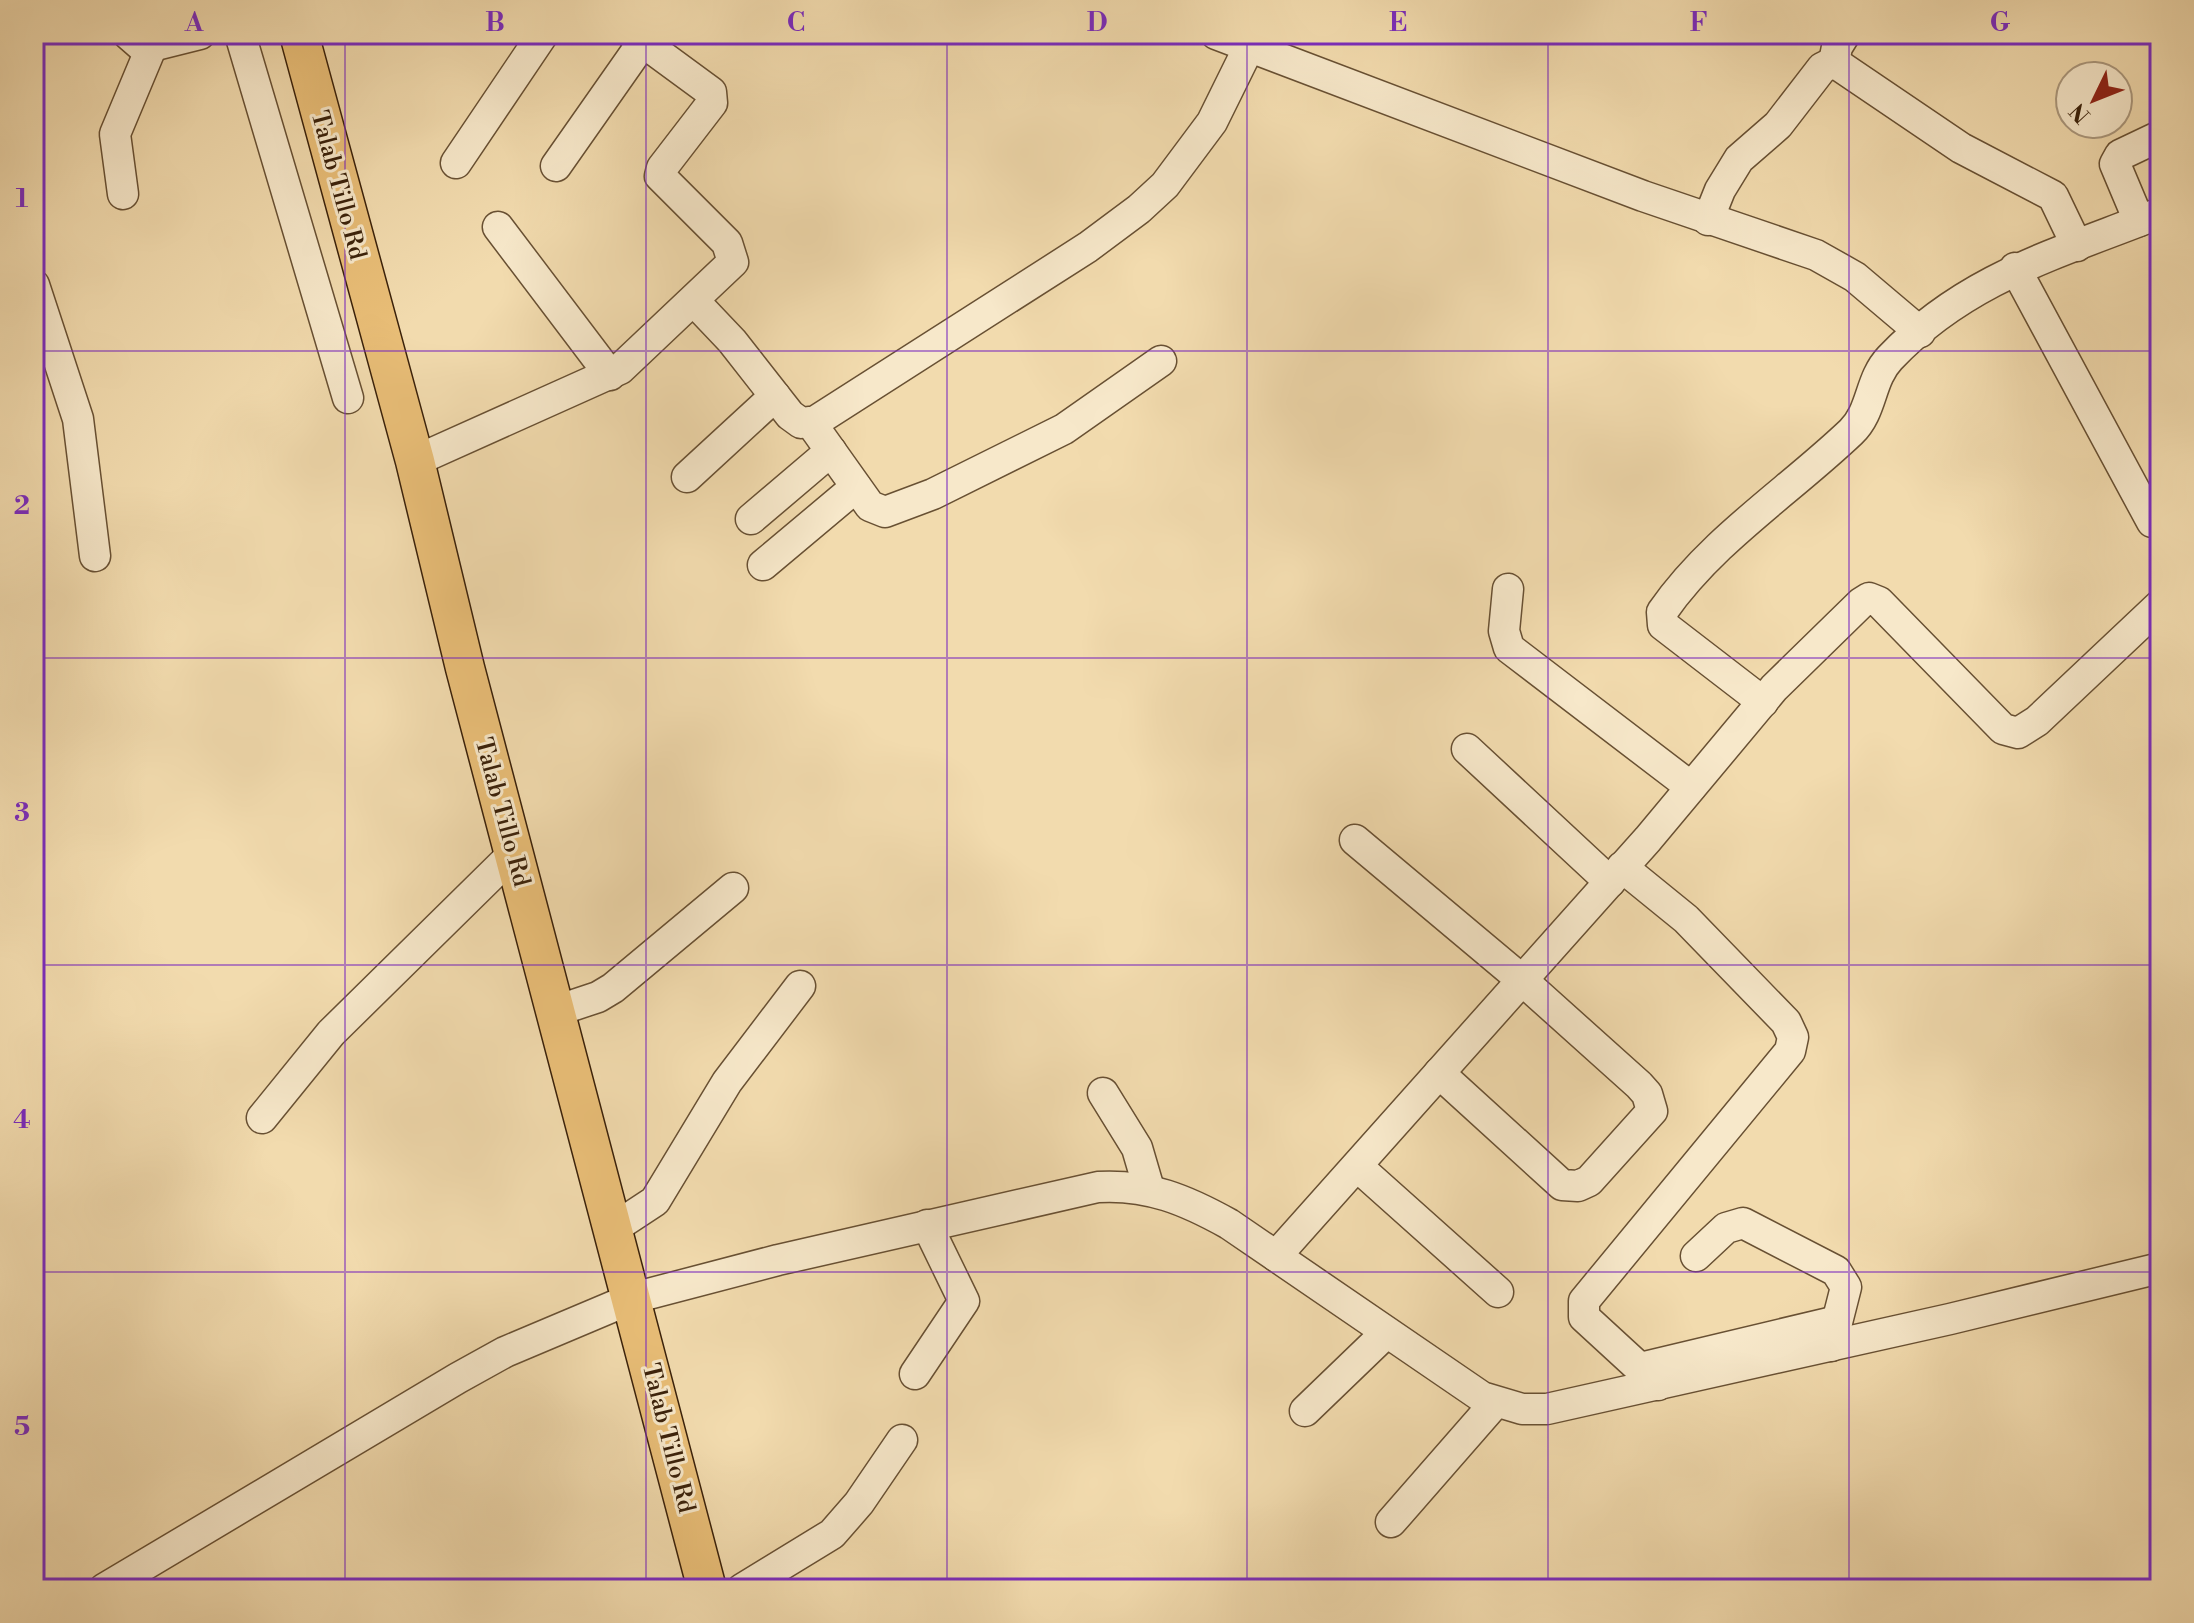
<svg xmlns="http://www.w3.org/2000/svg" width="2194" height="1623" viewBox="0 0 2194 1623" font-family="'Libre Bodoni',serif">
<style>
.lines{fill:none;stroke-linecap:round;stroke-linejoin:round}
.minor-casing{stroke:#685033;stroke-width:33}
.major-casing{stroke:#3a210a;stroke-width:41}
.minor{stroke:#f7e8ca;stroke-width:30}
.major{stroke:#e9be77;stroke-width:38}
.grid{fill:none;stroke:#7b2cbf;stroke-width:2;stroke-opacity:0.55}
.labels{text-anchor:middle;stroke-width:6;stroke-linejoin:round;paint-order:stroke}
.street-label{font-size:24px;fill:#3a210a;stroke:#f7e8ca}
.neatline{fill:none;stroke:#7b2cbf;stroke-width:3}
.grid-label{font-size:26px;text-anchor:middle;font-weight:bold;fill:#7b2cbf}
</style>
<rect width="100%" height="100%" fill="#f2dbae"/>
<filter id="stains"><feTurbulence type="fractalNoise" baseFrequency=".0025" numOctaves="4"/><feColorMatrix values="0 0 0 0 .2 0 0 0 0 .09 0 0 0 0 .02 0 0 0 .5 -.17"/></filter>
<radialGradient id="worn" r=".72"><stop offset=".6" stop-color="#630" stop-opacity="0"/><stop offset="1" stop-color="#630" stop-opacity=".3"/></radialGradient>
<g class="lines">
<g class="minor-casing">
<g id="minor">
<path d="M 128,34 L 144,48 L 200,34"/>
<path d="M 240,34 L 348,398"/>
<path d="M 1216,34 L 1643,196 L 1816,255 L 1855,277 L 1920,332"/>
<path d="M 1834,62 L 1837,47 L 1845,34"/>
<path d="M 456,163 L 543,34"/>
<path d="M 556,166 L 643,42"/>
<path d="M 123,194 L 115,134 L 151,48"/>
<path d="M 1708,220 L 1720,190 L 1739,159 L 1778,125 L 1822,68 L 1834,62 L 1961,148 L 2053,196 L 2077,246"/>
<path d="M 2139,221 L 2115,164 L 2120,155 L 2160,136"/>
<path d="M 498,227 L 610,375"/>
<path d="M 2015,268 L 2152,522"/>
<path d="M 34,285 L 78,419 L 95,556"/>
<path d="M 694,301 L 732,341 L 790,415 L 801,423 L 816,421 L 1088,247 L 1139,209 L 1165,185 L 1212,122 L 1249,47"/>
<path d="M 811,423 L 870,506 L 885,512 L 933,494 L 1064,429 L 1161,361"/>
<path d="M 415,461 L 620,369 L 733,262 L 727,243 L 660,176 L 662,168 L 712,103 L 711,92 L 632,34"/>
<path d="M 687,477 L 775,396"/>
<path d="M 751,519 L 831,451"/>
<path d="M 763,565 L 856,487"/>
<path d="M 1508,589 L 1504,631 L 1509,648 L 1691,787"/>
<path d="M 1763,702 L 1663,625 L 1662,612 C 1712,540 1788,492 1851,432 C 1873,411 1869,380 1890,358 C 1967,277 2060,253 2160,213"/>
<path d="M 1467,749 L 1610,882"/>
<path d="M 1355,840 L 1522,980 L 1639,1085 L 1647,1094 L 1652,1111 L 1589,1181 L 1578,1186 L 1562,1185 L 1439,1073"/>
<path d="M 1622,867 L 1686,919 L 1786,1022 L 1793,1037 L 1790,1051 L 1584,1301 L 1584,1317 L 1658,1385"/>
<path d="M 556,1011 L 598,997 L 613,988 L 733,888"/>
<path d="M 1103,1093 L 1137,1148 L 1149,1189"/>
<path d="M 262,1118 L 331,1033 L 514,853"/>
<path d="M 1357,1166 L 1498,1292"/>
<path d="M 614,1228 L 655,1201 L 727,1082 L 800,986"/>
<path d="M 1276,1256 L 1648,839 L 1774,688 L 1861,603 L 1869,598 L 1879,602 L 2003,729 L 2018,733 L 2037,721 L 2160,605"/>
<path d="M 1696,1256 L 1726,1228 L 1743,1223 L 1836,1271 L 1846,1287 L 1831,1346"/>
<path d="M 1640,1368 L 1837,1321"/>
<path d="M 915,1374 L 964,1301 L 927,1225"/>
<path d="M 1305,1411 L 1386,1333"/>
<path d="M 1391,1522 L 1495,1403"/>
<path d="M 104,1589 L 458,1378 L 505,1352 L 633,1298 L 778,1260 L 1098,1187 C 1148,1184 1186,1200 1229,1224 L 1482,1397 L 1522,1409 L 1547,1409 L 1950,1319 L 2160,1268"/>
<path d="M 742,1589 L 832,1534 L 859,1503 L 902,1440"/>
</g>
</g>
<g class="major-casing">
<path id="major" d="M 299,34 L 415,461 L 465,668 L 707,1589"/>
</g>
<use href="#minor" class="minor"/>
<use href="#major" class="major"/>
</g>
<path class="grid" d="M 345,34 L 345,1589M 646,34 L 646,1589M 947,34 L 947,1589M 1247,34 L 1247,1589M 1548,34 L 1548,1589M 1849,34 L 1849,1589M 34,351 L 2160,351M 34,658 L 2160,658M 34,965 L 2160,965M 34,1272 L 2160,1272"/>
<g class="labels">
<g class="street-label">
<text transform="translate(339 185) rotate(75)" y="8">Talab Tillo Rd</text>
<text transform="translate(503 812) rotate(75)" y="8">Talab Tillo Rd</text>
<text transform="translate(669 1438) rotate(76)" y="8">Talab Tillo Rd</text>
</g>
</g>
<rect width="2194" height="1623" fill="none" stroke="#f2dbae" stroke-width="88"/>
<g transform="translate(2094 100) rotate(227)"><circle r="38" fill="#f7e8ca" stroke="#ab987d" stroke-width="2"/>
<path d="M0-6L14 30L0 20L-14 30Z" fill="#8f2418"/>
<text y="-12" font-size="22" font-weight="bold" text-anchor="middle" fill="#3a210a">N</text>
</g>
<rect x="44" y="44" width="2106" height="1535" class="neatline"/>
<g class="grid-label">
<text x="194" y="31">A</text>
<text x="495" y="31">B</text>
<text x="796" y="31">C</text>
<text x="1097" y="31">D</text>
<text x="1398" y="31">E</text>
<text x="1699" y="31">F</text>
<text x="2000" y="31">G</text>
<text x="22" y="207">1</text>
<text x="22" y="514">2</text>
<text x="22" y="821">3</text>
<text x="22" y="1128">4</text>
<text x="22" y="1435">5</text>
</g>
<rect width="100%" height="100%" filter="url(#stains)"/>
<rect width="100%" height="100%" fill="url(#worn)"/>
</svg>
